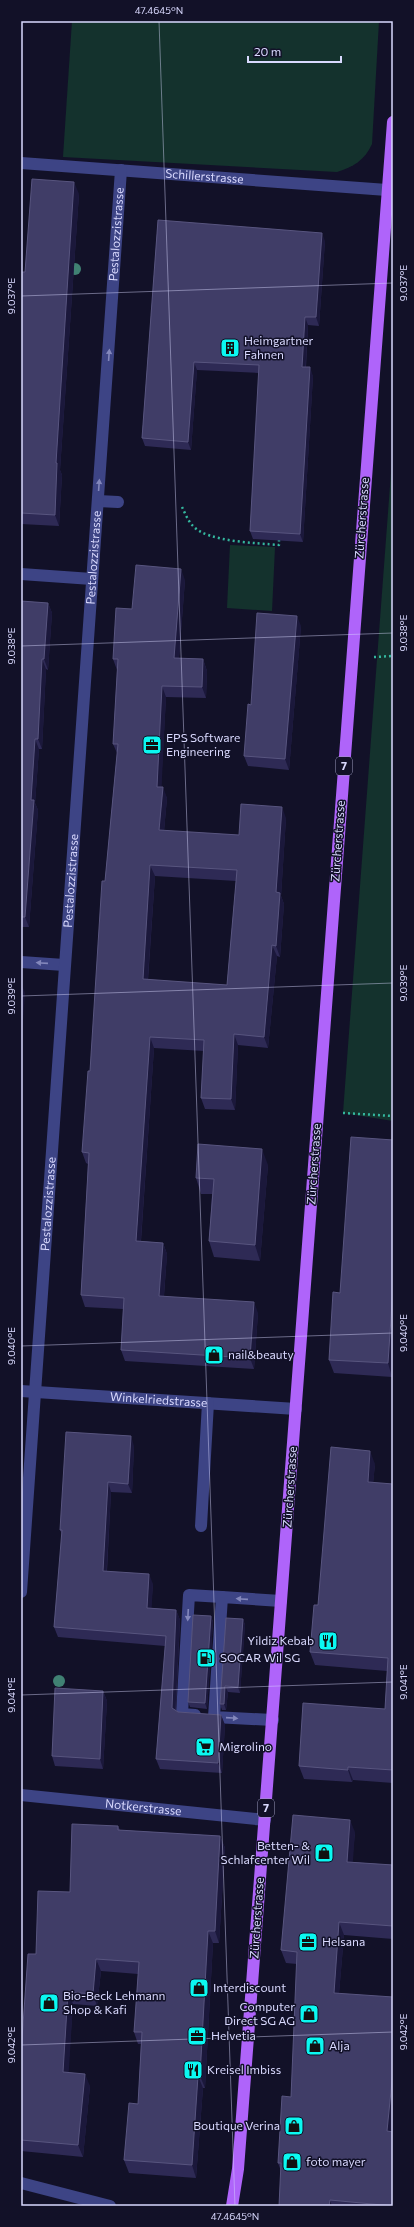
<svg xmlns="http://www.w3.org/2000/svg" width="414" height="2227" viewBox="0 0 414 2227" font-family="Commissioner,sans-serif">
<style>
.green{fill:#14322d}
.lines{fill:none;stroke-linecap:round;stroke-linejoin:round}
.path{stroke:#34b79e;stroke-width:2.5;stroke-dasharray:2 3;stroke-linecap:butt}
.minor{stroke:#3d4485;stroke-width:12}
.major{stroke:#af64fa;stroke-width:12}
.tree{fill:#408173}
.wall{fill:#2e2a55;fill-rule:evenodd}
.shaded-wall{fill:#1b183b}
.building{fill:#403d67;stroke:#58557f;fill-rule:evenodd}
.oneway{fill:#8387bb}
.ticks{fill:none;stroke:#d9d9fe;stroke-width:1;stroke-opacity:0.45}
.labels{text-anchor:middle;stroke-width:3;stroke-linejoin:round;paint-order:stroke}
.shield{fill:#121128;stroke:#9d9dbe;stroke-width:1}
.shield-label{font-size:11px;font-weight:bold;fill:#d9d9fe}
.street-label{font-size:12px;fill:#d9d9fe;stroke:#121128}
.poi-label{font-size:12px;fill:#d9d9fe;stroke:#121128;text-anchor:start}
.neatline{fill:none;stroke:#d9d9fe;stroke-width:1.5}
.ticks-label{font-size:10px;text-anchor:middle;fill:#d9d9fe}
</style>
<rect width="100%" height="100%" fill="#121128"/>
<g class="green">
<path d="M 72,21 L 379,21 L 372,144 C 365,160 353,167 337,172 L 63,157 Z"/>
<path d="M 393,446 L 393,1121 L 343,1113 Z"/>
<path d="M 230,545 L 275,547 L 272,611 L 227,608 Z"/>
</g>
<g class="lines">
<g class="path">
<path d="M 182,507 C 185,513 188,521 193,526 C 207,542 258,543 279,545 L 279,540"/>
<path d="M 374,657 L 393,656"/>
<path d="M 343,1113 L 393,1116"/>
</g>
<g class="minor">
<path id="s1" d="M 21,163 L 387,190"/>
<path d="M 98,501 L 118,502"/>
<path d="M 21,574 L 92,579"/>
<path d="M 21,962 L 64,965"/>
<path id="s2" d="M 21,1391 L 296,1409"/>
<path d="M 201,1526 L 208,1403"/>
<path id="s3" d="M 21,1592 L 121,170"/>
<path d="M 195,1715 L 182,1714 L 189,1595 L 222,1597"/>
<path d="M 273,1720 L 214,1717 L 222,1597 L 281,1601"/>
<path id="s4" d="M 21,1795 L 265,1820"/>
<path d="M 21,2183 L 110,2206"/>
</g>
<path class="major" d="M 232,2206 L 238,2169 L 393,122"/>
</g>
<g class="tree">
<circle cx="75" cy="269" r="6"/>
<circle cx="59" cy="1681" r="6"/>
</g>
<g class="wall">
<path d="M 79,194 L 60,470 L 62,475 L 59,526 L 21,524 L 21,272 L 25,272 Z"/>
<path d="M 158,220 L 325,241 L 319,326 L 308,325 L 306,367 L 313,376 L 303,542 L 253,539 L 250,531 L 259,373 L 197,370 L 191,450 L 145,446 L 142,438 Z"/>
<path d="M 185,580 L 179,658 L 203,659 L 207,671 L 206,698 L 166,697 L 161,787 L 167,798 L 164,831 L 239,835 L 286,818 L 281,896 L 284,904 L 280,957 L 277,956 L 268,1048 L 238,1045 L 235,1110 L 205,1109 L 201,1098 L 204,1051 L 154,1048 L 141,1241 L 163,1243 L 167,1254 L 164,1296 L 258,1313 L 254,1369 L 125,1361 L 121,1350 L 123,1309 L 85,1307 L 81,1295 L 88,1164 L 86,1163 L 82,1152 L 90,1071 L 105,881 L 117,753 L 113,744 L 117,670 L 113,659 L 132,609 ZM 155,876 L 236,881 L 227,985 L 148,980 Z"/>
<path d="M 21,601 L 48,603 L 52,613 L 48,670 L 46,669 L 42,749 L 39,749 L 35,803 L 38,810 L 29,927 L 21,927 Z"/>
<path d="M 301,626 L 289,770 L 248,766 L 244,756 L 251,705 Z"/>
<path d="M 393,1140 L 393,1369 L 392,1377 L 334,1373 L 329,1360 L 340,1293 Z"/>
<path d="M 268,1165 L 260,1261 L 214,1257 L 209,1241 L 212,1194 L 201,1194 L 196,1178 Z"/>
<path d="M 134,1446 L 132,1493 L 111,1492 L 107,1571 L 153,1584 L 151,1608 L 176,1610 L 180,1620 L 176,1710 L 178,1712 L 221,1715 L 225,1725 L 222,1773 L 160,1769 L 156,1759 L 165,1646 L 58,1637 L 54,1627 L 62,1534 L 60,1530 Z"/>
<path d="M 375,1464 L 373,1483 L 393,1484 L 393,1783 L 353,1780 L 352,1782 L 304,1779 L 299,1766 L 385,1709 L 387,1671 L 315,1665 L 310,1652 L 318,1605 Z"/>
<path d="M 211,1616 L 213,1622 L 207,1709 L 190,1707 L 188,1702 Z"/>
<path d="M 243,1619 L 245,1625 L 240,1693 L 228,1692 L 226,1710 L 222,1710 L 220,1704 Z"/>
<path d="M 103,1691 L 107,1701 L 103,1769 L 55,1766 L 52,1756 Z"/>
<path d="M 118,1826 L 120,1830 L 220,1836 L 225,1848 L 219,1943 L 213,1943 L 205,2088 L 203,2088 L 196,2178 L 129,2173 L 124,2160 L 138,2104 L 141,2044 L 138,2044 L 134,2032 L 138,1974 L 101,1971 L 97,2006 L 73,2004 L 68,2072 L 90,2086 L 83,2157 L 21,2151 L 21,2053 L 36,1954 L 70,1892 Z"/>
<path d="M 355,1832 L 352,1862 L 393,1865 L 393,1939 L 344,1935 L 339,1993 L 393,2206 L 279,2206 L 281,2171 L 278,2163 L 291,2097 L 297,1964 L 286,1963 L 281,1950 Z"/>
</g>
<g class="shaded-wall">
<path d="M 74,182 L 79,194 L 60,470 L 62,475 L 59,526 L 55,515 L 56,463 Z"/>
<path d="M 322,233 L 325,241 L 319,326 L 316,317 Z"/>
<path d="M 305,317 L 308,325 L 305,375 L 302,367 Z"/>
<path d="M 194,362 L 197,370 L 191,450 L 188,442 Z"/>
<path d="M 310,367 L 313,376 L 303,542 L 300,534 Z"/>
<path d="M 181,569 L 185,580 L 178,669 L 174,658 Z"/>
<path d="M 48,603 L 52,613 L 48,670 L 44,659 Z"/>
<path d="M 297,616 L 301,626 L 289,770 L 285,759 Z"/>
<path d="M 42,659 L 46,669 L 42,749 L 38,739 Z"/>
<path d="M 203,659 L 207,671 L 206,698 L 202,687 Z"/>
<path d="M 162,686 L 166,697 L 161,798 L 157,787 Z"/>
<path d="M 35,739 L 39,749 L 35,803 L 38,810 L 29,927 L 25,917 L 31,800 Z"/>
<path d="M 163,787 L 167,798 L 163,842 L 159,830 Z"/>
<path d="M 282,807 L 286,818 L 281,896 L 284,904 L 280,957 L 276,946 L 276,892 Z"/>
<path d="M 150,865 L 155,876 L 147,990 L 143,979 Z"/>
<path d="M 272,945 L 277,956 L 268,1048 L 264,1037 Z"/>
<path d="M 21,983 L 25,993 L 21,1046 Z"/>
<path d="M 234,1034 L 238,1045 L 235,1110 L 231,1099 Z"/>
<path d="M 150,1037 L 154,1048 L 140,1252 L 136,1241 Z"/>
<path d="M 262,1149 L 268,1165 L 260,1261 L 255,1245 Z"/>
<path d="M 163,1243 L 167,1254 L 163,1307 L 159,1296 Z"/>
<path d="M 393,1288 L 393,1369 L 392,1377 L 388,1363 Z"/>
<path d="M 254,1302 L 258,1313 L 254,1369 L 250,1358 Z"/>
<path d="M 131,1436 L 134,1446 L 132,1493 L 128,1484 Z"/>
<path d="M 370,1451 L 375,1464 L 372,1495 L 368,1482 Z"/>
<path d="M 108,1482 L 111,1492 L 106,1581 L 103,1571 Z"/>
<path d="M 149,1574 L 153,1584 L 151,1618 L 147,1608 Z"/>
<path d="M 176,1610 L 180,1620 L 175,1718 L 172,1708 Z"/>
<path d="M 211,1616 L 213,1622 L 207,1709 L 205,1703 Z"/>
<path d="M 243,1619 L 245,1625 L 240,1693 L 238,1687 Z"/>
<path d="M 225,1686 L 228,1692 L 226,1710 L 224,1704 Z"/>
<path d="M 103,1691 L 107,1701 L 103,1769 L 100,1759 Z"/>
<path d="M 221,1715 L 225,1725 L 222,1773 L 218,1763 Z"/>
<path d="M 348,1767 L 353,1780 L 352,1782 L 348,1770 Z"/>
<path d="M 350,1820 L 355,1832 L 352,1874 L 347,1862 Z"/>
<path d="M 220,1836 L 225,1848 L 219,1943 L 215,1931 Z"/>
<path d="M 339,1922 L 344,1935 L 338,2006 L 334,1993 Z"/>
<path d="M 208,1931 L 213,1943 L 205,2088 L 200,2076 Z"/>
<path d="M 96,1959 L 101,1971 L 97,2006 L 93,1994 Z"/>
<path d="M 68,1992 L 73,2004 L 68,2084 L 63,2072 Z"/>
<path d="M 393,2071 L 393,2132 L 387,2131 Z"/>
<path d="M 85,2074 L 90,2086 L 83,2157 L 78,2145 Z"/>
<path d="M 198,2076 L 203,2088 L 196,2178 L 192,2165 Z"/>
<path d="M 330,2200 L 332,2206 L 329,2206 Z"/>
</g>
<g class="building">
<path d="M 32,179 L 74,182 L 56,463 L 57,463 L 55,515 L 21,513 L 21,272 L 25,272 Z"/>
<path d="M 158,220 L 322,233 L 316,317 L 305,317 L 302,367 L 310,367 L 300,534 L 250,531 L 259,365 L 194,362 L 188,442 L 142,438 Z"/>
<path d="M 136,565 L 181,569 L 174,658 L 203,659 L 202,687 L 162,686 L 157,787 L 163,787 L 159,830 L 239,835 L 241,804 L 282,807 L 276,892 L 280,893 L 276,946 L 272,945 L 264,1037 L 234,1034 L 231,1099 L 201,1098 L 204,1040 L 150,1037 L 136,1241 L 163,1243 L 159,1296 L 254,1302 L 250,1358 L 121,1350 L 124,1298 L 81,1295 L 89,1153 L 82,1152 L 88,1071 L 90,1071 L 102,881 L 105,881 L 118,744 L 113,744 L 118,659 L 113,659 L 116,608 L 132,609 ZM 150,865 L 237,870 L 227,985 L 143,979 Z"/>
<path d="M 21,601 L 48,603 L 44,659 L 42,659 L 38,739 L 35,739 L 31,800 L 34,800 L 25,917 L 21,917 Z"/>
<path d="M 257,613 L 297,616 L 285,759 L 244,756 L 248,704 L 251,705 Z"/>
<path d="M 351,1137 L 393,1140 L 393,1288 L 388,1363 L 329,1360 L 333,1292 L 340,1293 Z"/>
<path d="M 198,1144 L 262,1149 L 255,1245 L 209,1241 L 214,1179 L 196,1178 Z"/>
<path d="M 66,1432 L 131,1436 L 128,1484 L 108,1482 L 103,1571 L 149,1574 L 147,1608 L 176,1610 L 172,1708 L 178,1712 L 221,1715 L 218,1763 L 156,1759 L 166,1636 L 54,1627 L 62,1530 L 60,1530 Z"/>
<path d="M 331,1447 L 370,1451 L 368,1482 L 393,1484 L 393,1770 L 348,1767 L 348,1770 L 299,1766 L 303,1703 L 385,1709 L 388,1658 L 310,1652 L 314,1605 L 318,1605 Z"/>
<path d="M 193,1615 L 211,1616 L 205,1703 L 188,1702 Z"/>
<path d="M 226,1618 L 243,1619 L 238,1687 L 225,1686 L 224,1704 L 220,1704 Z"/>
<path d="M 55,1688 L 103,1691 L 100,1759 L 52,1756 Z"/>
<path d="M 293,1815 L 350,1820 L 347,1862 L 393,1865 L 393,1926 L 339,1922 L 334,1993 L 393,1997 L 393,2071 L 387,2131 L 393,2132 L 393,2206 L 330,2200 L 329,2206 L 279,2206 L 281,2163 L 278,2163 L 282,2096 L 291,2097 L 297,1952 L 281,1950 Z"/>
<path d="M 72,1824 L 118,1826 L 118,1830 L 220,1836 L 215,1931 L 208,1931 L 200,2076 L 198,2076 L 192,2165 L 124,2160 L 129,2103 L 138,2104 L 142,2032 L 134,2032 L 139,1962 L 96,1959 L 93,1994 L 68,1992 L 63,2072 L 85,2074 L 78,2145 L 21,2140 L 21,2053 L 28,1954 L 36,1954 L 38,1891 L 70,1892 Z"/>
</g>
<defs><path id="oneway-solid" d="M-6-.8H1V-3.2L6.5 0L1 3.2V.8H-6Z"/></defs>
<g class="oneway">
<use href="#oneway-solid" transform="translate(109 355) rotate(-86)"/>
<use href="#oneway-solid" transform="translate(99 485) rotate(-86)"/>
<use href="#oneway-solid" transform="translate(42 963) rotate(-176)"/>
<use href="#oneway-solid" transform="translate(242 1599) rotate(-176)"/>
<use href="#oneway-solid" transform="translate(188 1615) rotate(93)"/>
<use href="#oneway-solid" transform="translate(232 1718) rotate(4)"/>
</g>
<path class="ticks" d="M 159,21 L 235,2206M 21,296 L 393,283M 21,646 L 393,633M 21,996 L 393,983M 21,1346 L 393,1333M 21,1695 L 393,1682M 21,2045 L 393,2032"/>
<defs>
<g id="building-square" transform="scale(1)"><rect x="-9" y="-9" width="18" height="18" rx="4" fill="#0bf8f1" stroke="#121128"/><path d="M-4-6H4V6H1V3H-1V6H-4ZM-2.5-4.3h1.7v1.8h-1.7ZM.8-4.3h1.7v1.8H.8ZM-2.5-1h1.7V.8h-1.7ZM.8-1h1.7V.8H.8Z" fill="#111"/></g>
<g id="office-square" transform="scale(1)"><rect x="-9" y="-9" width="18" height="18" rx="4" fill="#0bf8f1" stroke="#121128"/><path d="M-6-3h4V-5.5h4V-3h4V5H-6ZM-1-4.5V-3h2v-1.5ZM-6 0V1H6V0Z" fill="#111"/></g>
<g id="shop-square" transform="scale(1)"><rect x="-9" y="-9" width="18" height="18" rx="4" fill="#0bf8f1" stroke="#121128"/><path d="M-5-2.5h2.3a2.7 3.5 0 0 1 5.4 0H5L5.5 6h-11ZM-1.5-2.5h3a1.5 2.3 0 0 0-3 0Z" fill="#111"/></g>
<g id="restaurant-square" transform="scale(1)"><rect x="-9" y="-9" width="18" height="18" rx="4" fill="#0bf8f1" stroke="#121128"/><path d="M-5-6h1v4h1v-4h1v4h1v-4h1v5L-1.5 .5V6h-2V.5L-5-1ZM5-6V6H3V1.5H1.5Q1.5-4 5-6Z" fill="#111"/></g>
<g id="fuel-square" transform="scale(1)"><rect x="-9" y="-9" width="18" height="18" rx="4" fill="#0bf8f1" stroke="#121128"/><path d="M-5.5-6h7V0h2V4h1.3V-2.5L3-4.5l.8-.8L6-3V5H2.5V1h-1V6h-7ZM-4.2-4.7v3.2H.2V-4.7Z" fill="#111"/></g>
<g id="supermarket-square" transform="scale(1)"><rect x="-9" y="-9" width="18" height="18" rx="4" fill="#0bf8f1" stroke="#121128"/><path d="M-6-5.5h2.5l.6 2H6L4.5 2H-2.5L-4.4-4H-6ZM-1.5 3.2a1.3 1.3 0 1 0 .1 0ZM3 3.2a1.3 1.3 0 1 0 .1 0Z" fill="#111"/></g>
</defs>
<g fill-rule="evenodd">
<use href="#building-square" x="230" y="348"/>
<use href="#office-square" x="152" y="745"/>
<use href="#shop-square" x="214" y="1355"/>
<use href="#restaurant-square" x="328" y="1641"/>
<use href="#fuel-square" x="206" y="1658"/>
<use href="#supermarket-square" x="205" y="1747"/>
<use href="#shop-square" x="324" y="1853"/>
<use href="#office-square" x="308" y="1942"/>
<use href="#shop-square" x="199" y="1988"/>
<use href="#shop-square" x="49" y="2003"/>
<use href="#shop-square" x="309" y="2014"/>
<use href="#office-square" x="197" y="2036"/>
<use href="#shop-square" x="315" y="2046"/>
<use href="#restaurant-square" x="193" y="2070"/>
<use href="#shop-square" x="294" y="2126"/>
<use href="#shop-square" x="292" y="2162"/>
</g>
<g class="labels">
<g class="shield">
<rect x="336" y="757" width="16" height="18" rx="3"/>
<rect x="258" y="1799" width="16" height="18" rx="3"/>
</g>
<g class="shield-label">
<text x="344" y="770">7</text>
<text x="266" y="1812">7</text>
</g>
<g class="street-label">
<text dy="4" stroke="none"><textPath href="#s1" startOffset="184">Schillerstrasse</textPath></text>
<text dy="4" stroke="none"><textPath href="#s3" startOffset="1361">Pestalozzistrasse</textPath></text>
<text transform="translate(362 518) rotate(-86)" y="4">Zürcherstrasse</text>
<text dy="4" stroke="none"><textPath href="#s3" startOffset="1037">Pestalozzistrasse</textPath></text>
<text transform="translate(338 841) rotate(-86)" y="4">Zürcherstrasse</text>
<text dy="4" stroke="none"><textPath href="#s3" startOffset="713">Pestalozzistrasse</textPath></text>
<text transform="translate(314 1164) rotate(-86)" y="4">Zürcherstrasse</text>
<text dy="4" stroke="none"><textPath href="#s3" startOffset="389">Pestalozzistrasse</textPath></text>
<text dy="4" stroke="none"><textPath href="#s2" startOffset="138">Winkelriedstrasse</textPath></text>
<text transform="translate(290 1487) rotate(-86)" y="4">Zürcherstrasse</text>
<text dy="4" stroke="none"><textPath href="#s4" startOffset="123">Notkerstrasse</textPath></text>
<text transform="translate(257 1918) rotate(-86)" y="4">Zürcherstrasse</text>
</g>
<g class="poi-label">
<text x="244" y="345">Heimgartner<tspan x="244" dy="14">Fahnen</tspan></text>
<text x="166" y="742">EPS Software<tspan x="166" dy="14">Engineering</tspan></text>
<text x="228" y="1359">nail&amp;beauty</text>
<text x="314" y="1645" text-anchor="end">Yildiz Kebab</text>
<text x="220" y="1662">SOCAR Wil SG</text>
<text x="219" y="1751">Migrolino</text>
<text x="310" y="1850" text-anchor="end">Betten- &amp;<tspan x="310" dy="14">Schlafcenter Wil</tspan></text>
<text x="322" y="1946">Helsana</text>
<text x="213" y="1992">Interdiscount</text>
<text x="63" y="2000">Bio-Beck Lehmann<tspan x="63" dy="14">Shop &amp; Kafi</tspan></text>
<text x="295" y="2011" text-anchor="end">Computer<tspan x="295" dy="14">Direct SG AG</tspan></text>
<text x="211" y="2040">Helvetia</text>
<text x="329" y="2050">Alja</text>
<text x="207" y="2074">Kreisel Imbiss</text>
<text x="280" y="2130" text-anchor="end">Boutique Verina</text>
<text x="306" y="2166">foto mayer</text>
</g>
</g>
<rect width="414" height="2227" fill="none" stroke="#121128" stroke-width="44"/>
<path d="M248 56v6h93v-6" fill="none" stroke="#d9d9fe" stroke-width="2"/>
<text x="254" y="56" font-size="12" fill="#d9d9fe" stroke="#121128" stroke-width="3" paint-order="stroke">20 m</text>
<rect x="22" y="22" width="370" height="2183" class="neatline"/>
<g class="ticks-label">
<text x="159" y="14">47.4645°N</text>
<text transform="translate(403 283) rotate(-90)" y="4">9.037°E</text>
<text transform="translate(11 296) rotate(-90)" y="4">9.037°E</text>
<text transform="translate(403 633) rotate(-90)" y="4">9.038°E</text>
<text transform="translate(11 646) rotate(-90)" y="4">9.038°E</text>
<text transform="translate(403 983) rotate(-90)" y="4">9.039°E</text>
<text transform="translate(11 996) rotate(-90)" y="4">9.039°E</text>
<text transform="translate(403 1333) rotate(-90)" y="4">9.040°E</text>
<text transform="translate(11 1346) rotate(-90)" y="4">9.040°E</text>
<text transform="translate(403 1682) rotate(-90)" y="4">9.041°E</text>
<text transform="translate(11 1695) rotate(-90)" y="4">9.041°E</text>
<text transform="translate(403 2032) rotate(-90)" y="4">9.042°E</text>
<text transform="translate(11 2045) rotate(-90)" y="4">9.042°E</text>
<text x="235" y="2220">47.4645°N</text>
</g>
</svg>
